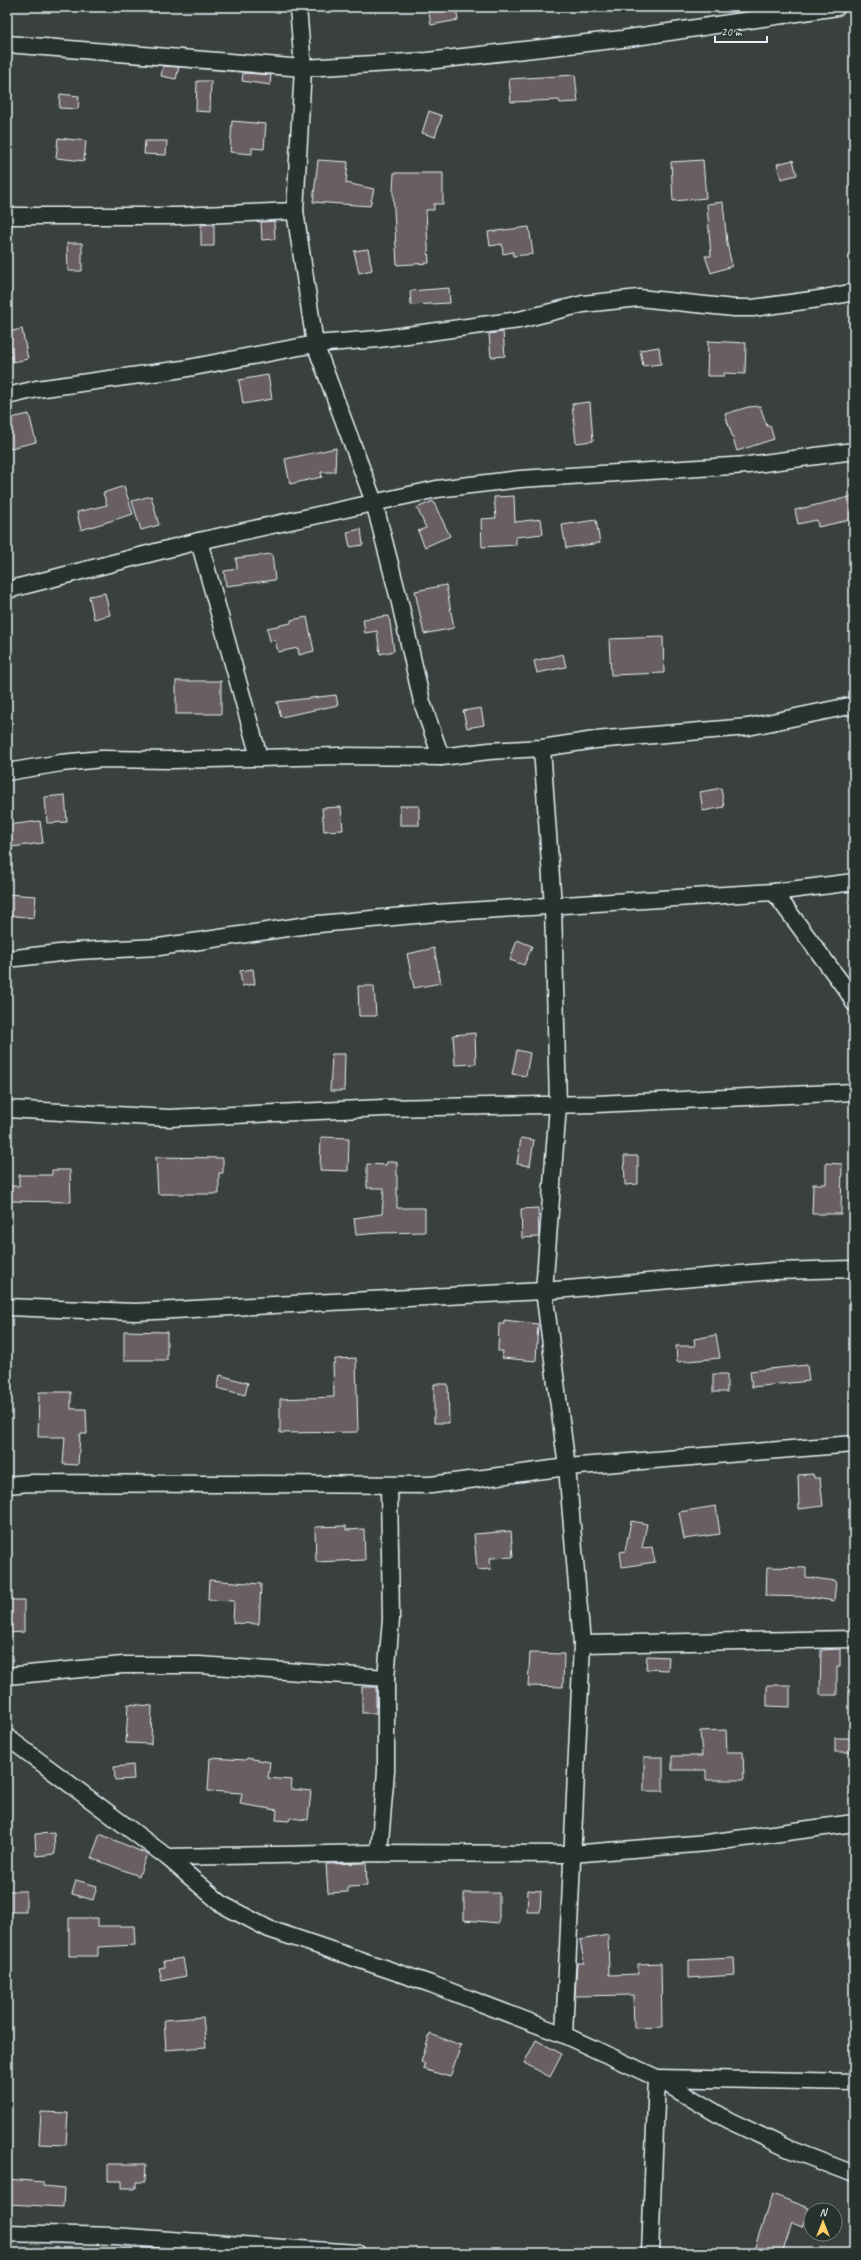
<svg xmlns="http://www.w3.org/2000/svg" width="861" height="2260" viewBox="0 0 861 2260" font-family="Caveat,sans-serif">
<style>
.building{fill:#695e64;stroke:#e8f1f8}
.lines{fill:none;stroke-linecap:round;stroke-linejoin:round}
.street-casing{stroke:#e8f1f8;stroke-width:19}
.street{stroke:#26332d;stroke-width:16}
</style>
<rect width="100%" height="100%" fill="#3a403e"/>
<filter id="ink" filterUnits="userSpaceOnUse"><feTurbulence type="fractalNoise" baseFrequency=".025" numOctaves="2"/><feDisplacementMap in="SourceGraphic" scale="8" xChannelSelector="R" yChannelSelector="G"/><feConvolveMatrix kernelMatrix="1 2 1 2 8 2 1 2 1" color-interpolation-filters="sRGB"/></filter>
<g filter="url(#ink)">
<g class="building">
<path d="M 428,7 L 456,7 L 458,20 L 431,25 Z"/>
<path d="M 163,66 L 179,67 L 176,79 L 161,76 Z"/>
<path d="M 243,73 L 271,75 L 270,85 L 242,81 Z"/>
<path d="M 575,75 L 578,102 L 560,103 L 559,100 L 511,102 L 509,79 Z"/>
<path d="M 197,81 L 211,81 L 210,112 L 196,111 Z"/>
<path d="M 60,94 L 79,96 L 78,109 L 59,108 Z"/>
<path d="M 429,111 L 442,116 L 435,137 L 422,133 Z"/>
<path d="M 232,121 L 266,124 L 264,149 L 252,148 L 252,154 L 230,152 Z"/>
<path d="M 58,138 L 86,141 L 84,161 L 56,158 Z"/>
<path d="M 145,141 L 167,141 L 166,155 L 144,154 Z"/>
<path d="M 318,160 L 348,162 L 346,183 L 374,189 L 370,206 L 313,202 Z"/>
<path d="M 703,160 L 706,198 L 673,201 L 671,162 Z"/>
<path d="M 793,160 L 797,175 L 781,179 L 777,164 Z"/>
<path d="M 394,173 L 443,173 L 443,204 L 434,204 L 434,210 L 426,210 L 429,263 L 397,265 L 393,192 Z"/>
<path d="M 723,202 L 727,243 L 732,266 L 711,273 L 705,256 L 711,256 L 707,204 Z"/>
<path d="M 274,221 L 275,239 L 262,240 L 261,222 Z"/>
<path d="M 214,224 L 214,246 L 201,246 L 201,225 Z"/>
<path d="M 529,227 L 533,254 L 513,256 L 513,252 L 503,254 L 502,244 L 490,246 L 488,232 Z"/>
<path d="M 67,243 L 82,243 L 82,271 L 68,271 Z"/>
<path d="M 368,249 L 372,270 L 359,273 L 354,251 Z"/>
<path d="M 449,288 L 450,303 L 411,305 L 410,291 Z"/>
<path d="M 22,329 L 28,359 L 13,362 L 7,332 Z"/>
<path d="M 503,332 L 505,356 L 491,357 L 489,334 Z"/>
<path d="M 708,341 L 746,343 L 745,374 L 724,373 L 724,376 L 707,376 Z"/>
<path d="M 659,347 L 661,364 L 643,366 L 640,350 Z"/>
<path d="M 268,375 L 272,399 L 243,404 L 239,380 Z"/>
<path d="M 590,402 L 593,441 L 576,443 L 572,404 Z"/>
<path d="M 760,406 L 767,426 L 770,426 L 774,439 L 737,451 L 725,414 L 748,407 Z"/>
<path d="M 29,414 L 36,442 L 7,449 L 7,419 Z"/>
<path d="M 336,448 L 335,472 L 321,472 L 322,477 L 290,484 L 285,459 Z"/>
<path d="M 124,486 L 133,514 L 81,530 L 77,512 L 107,505 L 103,493 Z"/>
<path d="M 151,496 L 159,525 L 141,530 L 132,501 Z"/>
<path d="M 514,496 L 515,522 L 541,519 L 543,534 L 516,537 L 516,545 L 482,547 L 481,519 L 496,518 L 494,497 Z"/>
<path d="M 854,496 L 854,519 L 818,527 L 817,520 L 798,524 L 795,510 Z"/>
<path d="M 433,501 L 450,536 L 425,547 L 418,531 L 426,528 L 417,508 Z"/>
<path d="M 596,520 L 600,543 L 566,548 L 562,525 Z"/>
<path d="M 361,529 L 363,545 L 350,547 L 347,532 Z"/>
<path d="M 272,554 L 275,580 L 226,586 L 224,571 L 237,569 L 236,558 Z"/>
<path d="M 446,585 L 454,628 L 424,634 L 415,591 Z"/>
<path d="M 105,593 L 110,615 L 94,619 L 89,596 Z"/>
<path d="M 389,616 L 394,651 L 380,654 L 377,631 L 365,633 L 363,619 Z"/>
<path d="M 307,617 L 314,651 L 299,655 L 298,648 L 278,652 L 275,640 L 270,641 L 267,628 L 291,623 L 291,620 Z"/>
<path d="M 663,637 L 664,673 L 611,675 L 609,639 Z"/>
<path d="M 563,654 L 566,667 L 537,673 L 534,661 Z"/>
<rect x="176" y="681" width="45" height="33"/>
<path d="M 336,695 L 338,705 L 281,717 L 277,702 Z"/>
<path d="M 481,708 L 484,725 L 467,728 L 463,711 Z"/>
<path d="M 721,788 L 724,807 L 703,811 L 700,792 Z"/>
<path d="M 65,795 L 67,822 L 47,823 L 45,797 Z"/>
<rect x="400" y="806" width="19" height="19"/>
<path d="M 341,807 L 343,830 L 324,831 L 322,808 Z"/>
<path d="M 40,821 L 43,843 L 12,847 L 8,825 Z"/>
<path d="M 7,894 L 36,896 L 34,918 L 7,915 Z"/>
<path d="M 517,940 L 532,946 L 524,965 L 510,960 Z"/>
<path d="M 434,948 L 441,983 L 414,988 L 407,954 Z"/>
<path d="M 253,969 L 255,984 L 242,986 L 240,971 Z"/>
<path d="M 358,986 L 374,986 L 376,1016 L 359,1016 Z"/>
<path d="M 475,1033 L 476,1064 L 455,1065 L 453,1035 Z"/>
<path d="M 517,1050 L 530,1053 L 526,1076 L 512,1074 Z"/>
<path d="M 332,1054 L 345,1054 L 344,1091 L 330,1091 Z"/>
<path d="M 321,1137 L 349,1138 L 348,1171 L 320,1170 Z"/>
<path d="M 521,1138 L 534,1140 L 530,1166 L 517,1164 Z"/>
<path d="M 624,1156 L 638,1156 L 638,1184 L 625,1185 Z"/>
<path d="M 156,1157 L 223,1158 L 223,1173 L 219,1173 L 219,1194 L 158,1194 Z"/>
<path d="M 387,1162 L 397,1162 L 397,1208 L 425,1208 L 425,1232 L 380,1233 L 356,1235 L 354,1218 L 382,1214 L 384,1188 L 367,1188 L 367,1164 L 386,1165 Z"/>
<path d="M 826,1163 L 842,1164 L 841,1214 L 812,1214 L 813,1184 L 826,1184 Z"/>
<path d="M 52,1170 L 70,1170 L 71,1202 L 7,1201 L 7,1186 L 19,1186 L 19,1175 L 52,1175 Z"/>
<path d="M 538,1208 L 539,1237 L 522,1238 L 521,1209 Z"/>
<path d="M 504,1320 L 538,1324 L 536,1361 L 502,1358 L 503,1351 L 498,1351 L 499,1324 L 504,1324 Z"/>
<path d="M 124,1331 L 167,1332 L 167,1360 L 124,1360 Z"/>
<path d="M 716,1335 L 720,1358 L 677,1362 L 676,1346 L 695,1346 L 694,1339 Z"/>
<path d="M 356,1358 L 358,1432 L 280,1433 L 280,1399 L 334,1397 L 333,1363 L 335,1363 L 335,1359 Z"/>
<path d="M 807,1365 L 809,1381 L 752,1387 L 750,1371 Z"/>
<rect x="713" y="1374" width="14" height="18"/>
<path d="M 220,1375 L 248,1383 L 245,1395 L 217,1388 Z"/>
<path d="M 434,1384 L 448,1384 L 449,1423 L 434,1423 Z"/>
<path d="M 39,1392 L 71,1392 L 71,1409 L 86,1409 L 87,1434 L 80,1434 L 78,1465 L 63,1464 L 65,1437 L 38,1437 Z"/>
<path d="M 813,1474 L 814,1478 L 820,1478 L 823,1506 L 799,1509 L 798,1475 Z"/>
<path d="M 716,1506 L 720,1534 L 684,1539 L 679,1512 Z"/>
<path d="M 631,1521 L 647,1524 L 642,1548 L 652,1547 L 655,1562 L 622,1567 L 620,1552 L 625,1551 Z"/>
<path d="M 346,1526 L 346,1530 L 364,1529 L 365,1560 L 316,1562 L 315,1527 Z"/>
<path d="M 511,1531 L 513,1557 L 490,1558 L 491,1569 L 477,1570 L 474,1534 Z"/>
<path d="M 767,1567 L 806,1568 L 806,1577 L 836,1581 L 834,1601 L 809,1597 L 766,1596 Z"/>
<path d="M 209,1580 L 261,1584 L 259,1624 L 233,1623 L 234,1601 L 208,1600 Z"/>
<path d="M 7,1600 L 24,1600 L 24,1632 L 7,1633 Z"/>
<path d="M 840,1649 L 840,1667 L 837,1667 L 837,1695 L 820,1695 L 821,1650 Z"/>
<path d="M 530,1653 L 564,1654 L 563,1687 L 528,1686 Z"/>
<path d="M 647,1656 L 669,1657 L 668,1670 L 646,1669 Z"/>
<path d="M 767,1685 L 790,1685 L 790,1707 L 767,1706 Z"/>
<rect x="362" y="1687" width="14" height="26"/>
<path d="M 128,1704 L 152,1706 L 151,1744 L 126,1743 Z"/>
<path d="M 726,1730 L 727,1752 L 743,1752 L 744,1780 L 706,1780 L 706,1770 L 672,1770 L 672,1756 L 702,1756 L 700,1731 Z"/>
<rect x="835" y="1738" width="19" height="14"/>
<rect x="644" y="1757" width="19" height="34"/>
<path d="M 210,1758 L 246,1760 L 247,1758 L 270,1762 L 268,1778 L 292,1780 L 291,1789 L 311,1791 L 308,1820 L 290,1818 L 289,1821 L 276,1820 L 277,1810 L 240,1804 L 242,1793 L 208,1791 Z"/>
<path d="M 133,1765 L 134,1779 L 115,1780 L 114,1767 Z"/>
<path d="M 54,1833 L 55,1854 L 36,1856 L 35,1834 Z"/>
<path d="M 100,1834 L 147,1854 L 139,1876 L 91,1858 Z"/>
<path d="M 366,1863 L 367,1886 L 348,1887 L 348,1892 L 328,1893 L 326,1864 Z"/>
<path d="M 76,1880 L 97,1886 L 93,1900 L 72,1894 Z"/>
<path d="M 528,1890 L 541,1891 L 540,1912 L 527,1912 Z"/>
<rect x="9" y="1891" width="17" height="21"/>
<path d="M 464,1893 L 499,1893 L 499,1923 L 464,1920 Z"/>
<path d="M 69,1918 L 98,1918 L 98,1926 L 134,1926 L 135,1945 L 98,1947 L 98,1956 L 69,1956 Z"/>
<path d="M 608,1935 L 609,1975 L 638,1974 L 638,1964 L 661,1963 L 662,2027 L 634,2028 L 633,1995 L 575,1996 L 577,1963 L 584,1963 L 580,1940 Z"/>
<path d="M 183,1958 L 186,1976 L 162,1981 L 159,1968 L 165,1967 L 164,1961 Z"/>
<path d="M 734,1958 L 735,1975 L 689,1978 L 689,1960 Z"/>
<path d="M 203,2017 L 206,2047 L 166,2050 L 164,2020 Z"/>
<path d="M 430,2034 L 461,2045 L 450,2077 L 423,2069 L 425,2064 L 421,2062 Z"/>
<path d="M 536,2040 L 562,2054 L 550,2077 L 524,2063 Z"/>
<path d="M 41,2112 L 68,2113 L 66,2145 L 39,2144 Z"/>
<path d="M 108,2164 L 146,2164 L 145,2182 L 136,2182 L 136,2188 L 122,2188 L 122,2181 L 108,2181 Z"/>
<path d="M 7,2179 L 43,2182 L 43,2186 L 64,2188 L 63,2207 L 7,2204 Z"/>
<path d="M 772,2194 L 809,2208 L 802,2227 L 792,2223 L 782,2253 L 753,2253 Z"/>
</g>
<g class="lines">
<g class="street-casing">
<g id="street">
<path d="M 7,44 L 303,68 L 427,61 L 622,39 L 837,7"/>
<path d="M 7,216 L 178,216 L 295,211"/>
<path d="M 7,396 L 37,389 L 183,369 L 315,344 L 378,339 L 519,320 L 583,304 L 639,298 L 734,308 L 753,308 L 819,299 L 854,292"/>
<path d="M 199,541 L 259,757"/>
<path d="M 7,590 L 199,541 L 437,489 L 520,479 L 748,465 L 854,451"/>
<path d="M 542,748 L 553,906 L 558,1105 L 544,1291 L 567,1467 L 582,1644 L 564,2035"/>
<path d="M 441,757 L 489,751 L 542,748 L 595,740 L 748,727 L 854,705"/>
<path d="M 7,772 L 61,763 L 102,759 L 171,760 L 339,756 L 441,757 L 422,702 L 400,603 L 374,502 L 315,344 L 295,211 L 303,68 L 298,7"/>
<path d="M 774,892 L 848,992 L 854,1003"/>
<path d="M 7,959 L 77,951 L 159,947 L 308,925 L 436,913 L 774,892 L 854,882"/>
<path d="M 7,1109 L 169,1118 L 383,1108 L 596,1104 L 854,1092"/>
<path d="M 7,1307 L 135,1312 L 544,1291 L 774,1271 L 854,1269"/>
<path d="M 7,1485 L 29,1483 L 431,1485 L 567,1467 L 854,1444"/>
<path d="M 582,1644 L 854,1639"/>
<path d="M 7,1676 L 123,1665 L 199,1665 L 386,1678"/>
<path d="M 7,1737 L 167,1857 L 223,1905 L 269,1929 L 431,1984 L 564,2035 L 657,2078 L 728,2120 L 789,2149 L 854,2174"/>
<path d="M 379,1853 L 386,1771 L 386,1678 L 391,1619 L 389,1486"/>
<path d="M 167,1857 L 379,1853 L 571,1854 L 707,1843 L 854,1823"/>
<path d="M 7,2233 L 113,2236 L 357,2253"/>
<path d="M 650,2253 L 657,2078 L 854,2082"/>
</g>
</g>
<use href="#street" class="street"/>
</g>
</g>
<rect width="861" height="2260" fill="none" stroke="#26332d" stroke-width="24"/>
<rect x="12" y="12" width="837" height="2236" fill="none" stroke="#e8f1f8" stroke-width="1.5" filter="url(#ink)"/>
<g transform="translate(823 2222)"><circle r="19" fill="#26332d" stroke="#747f7e"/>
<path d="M0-3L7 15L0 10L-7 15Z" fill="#ffd166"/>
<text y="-6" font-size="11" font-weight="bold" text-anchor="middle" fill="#e8f1f8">N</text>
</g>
<path d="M715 36v6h52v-6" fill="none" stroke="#e8f1f8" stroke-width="2"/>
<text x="721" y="36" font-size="12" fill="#e8f1f8" stroke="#26332d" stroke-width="3" paint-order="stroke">20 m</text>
</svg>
